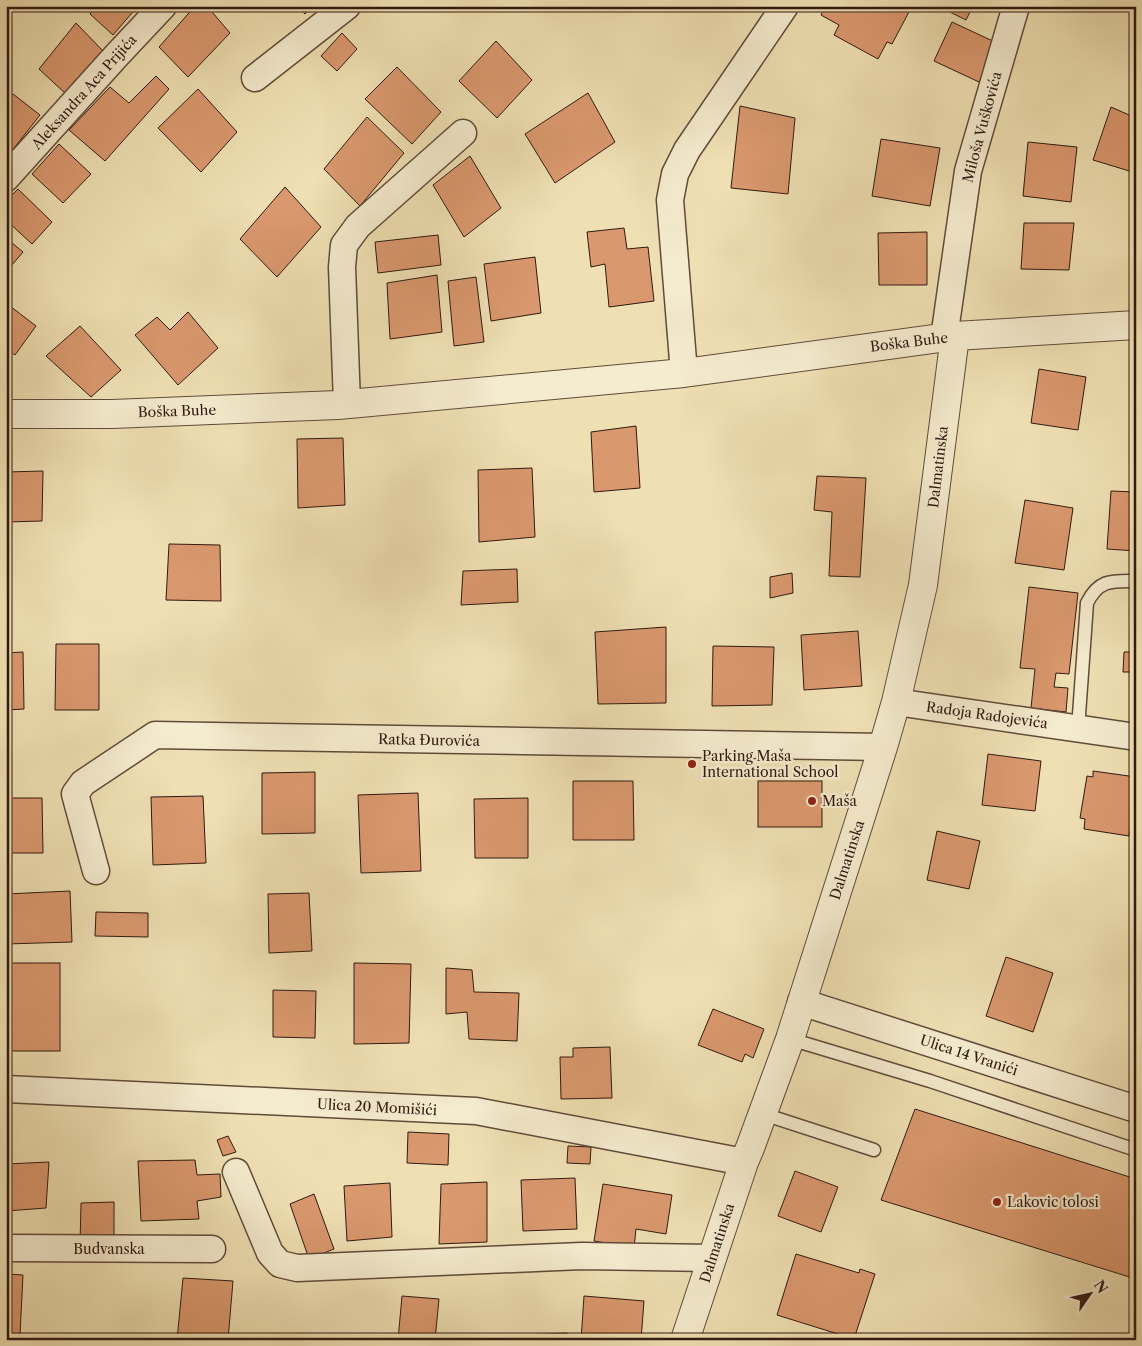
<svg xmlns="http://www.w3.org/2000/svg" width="1142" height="1346" viewBox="0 0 1142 1346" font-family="'Libre Caslon Text',serif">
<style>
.building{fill:#da986e;stroke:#301911}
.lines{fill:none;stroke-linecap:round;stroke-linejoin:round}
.service-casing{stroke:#604b3a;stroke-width:15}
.minor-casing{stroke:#604b3a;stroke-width:29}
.tertiary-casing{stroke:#604b3a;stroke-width:30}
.service{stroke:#f5ebce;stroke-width:12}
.minor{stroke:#f5ebce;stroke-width:26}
.tertiary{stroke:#f5ebce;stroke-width:28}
.poi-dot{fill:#8f2418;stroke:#f5ebce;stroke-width:2}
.labels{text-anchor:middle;stroke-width:4.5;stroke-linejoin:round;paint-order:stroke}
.street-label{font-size:14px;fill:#301911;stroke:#f5ebce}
.poi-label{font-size:14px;fill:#301911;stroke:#f5ebce;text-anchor:start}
</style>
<rect width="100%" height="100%" fill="#efe0b3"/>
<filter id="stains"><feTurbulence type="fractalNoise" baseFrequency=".004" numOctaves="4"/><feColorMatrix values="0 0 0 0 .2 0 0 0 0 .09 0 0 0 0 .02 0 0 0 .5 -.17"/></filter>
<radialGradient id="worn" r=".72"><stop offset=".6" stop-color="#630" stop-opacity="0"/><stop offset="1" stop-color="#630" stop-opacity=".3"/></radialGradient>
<g class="building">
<path d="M 96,6 L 138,6 L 113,35 L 90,14 Z"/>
<path d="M 195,6 L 207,6 L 230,33 L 188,77 L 159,47 Z"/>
<path d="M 298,6 L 313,6 L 305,14 Z"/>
<path d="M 825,6 L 902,6 L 910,10 L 892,44 L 887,42 L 878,59 L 834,35 L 839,25 L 821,15 Z"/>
<path d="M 938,6 L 973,6 L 966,20 Z"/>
<path d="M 952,22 L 997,43 L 979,82 L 934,61 Z"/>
<path d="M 76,23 L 104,52 L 67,95 L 39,69 Z"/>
<path d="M 342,33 L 357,49 L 337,71 L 321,56 Z"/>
<path d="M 496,41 L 532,80 L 497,118 L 459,81 Z"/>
<path d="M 397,67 L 441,112 L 412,144 L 365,99 Z"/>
<path d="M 156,76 L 169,89 L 105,161 L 69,130 L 110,87 L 129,103 Z"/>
<path d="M 198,89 L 237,132 L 201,172 L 158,128 Z"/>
<path d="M 588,93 L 615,142 L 555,183 L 525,134 Z"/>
<path d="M 13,94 L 40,115 L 7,157 L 6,156 L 6,103 Z"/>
<path d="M 740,106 L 795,118 L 788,194 L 731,188 Z"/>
<path d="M 1111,107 L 1136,118 L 1136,173 L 1093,160 Z"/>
<path d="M 367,117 L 404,153 L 360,206 L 324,169 Z"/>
<path d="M 881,139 L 940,148 L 930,206 L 872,196 Z"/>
<path d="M 1028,142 L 1077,147 L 1071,202 L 1023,196 Z"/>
<path d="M 59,144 L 91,174 L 63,203 L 32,174 Z"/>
<path d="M 470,156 L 501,208 L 464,237 L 433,185 Z"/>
<path d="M 285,187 L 321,227 L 277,277 L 240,239 Z"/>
<path d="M 18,189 L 52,222 L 32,244 L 6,220 L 6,201 Z"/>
<path d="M 1024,223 L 1074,223 L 1069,270 L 1021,269 Z"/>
<path d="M 624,228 L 627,249 L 648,247 L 654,301 L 609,307 L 605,264 L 591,267 L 587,232 Z"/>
<path d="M 927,232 L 927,285 L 879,285 L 878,233 Z"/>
<path d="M 438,235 L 441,265 L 378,273 L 375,242 Z"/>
<path d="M 6,238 L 23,252 L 6,272 Z"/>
<path d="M 535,257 L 541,313 L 491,321 L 484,264 Z"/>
<path d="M 437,275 L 442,332 L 390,339 L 387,283 Z"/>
<path d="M 476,277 L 484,342 L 454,346 L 448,281 Z"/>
<path d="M 6,303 L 36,326 L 15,355 L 6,349 Z"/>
<path d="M 188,312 L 218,348 L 178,385 L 135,335 L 157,317 L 170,330 Z"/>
<path d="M 80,326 L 121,370 L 91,397 L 46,356 Z"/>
<path d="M 1039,369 L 1086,377 L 1078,430 L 1031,423 Z"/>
<path d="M 636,426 L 640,488 L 594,492 L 591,432 Z"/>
<path d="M 343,438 L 345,505 L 298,508 L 297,439 Z"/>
<path d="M 532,468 L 535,537 L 479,542 L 478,470 Z"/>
<path d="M 43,471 L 42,521 L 6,522 L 6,472 Z"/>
<path d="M 817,476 L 866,478 L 860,577 L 829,576 L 832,512 L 814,510 Z"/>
<path d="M 1111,491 L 1136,492 L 1136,551 L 1107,549 Z"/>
<path d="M 1025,500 L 1073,508 L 1064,570 L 1015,563 Z"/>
<path d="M 169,544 L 220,545 L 221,601 L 166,600 Z"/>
<path d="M 517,569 L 518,602 L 461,605 L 463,571 Z"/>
<path d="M 792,573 L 793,593 L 770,598 L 770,577 Z"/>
<path d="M 1029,587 L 1078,593 L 1069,674 L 1056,673 L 1054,687 L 1068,688 L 1066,712 L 1031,708 L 1035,669 L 1020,668 Z"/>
<path d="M 666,627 L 666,703 L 598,704 L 595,632 Z"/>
<path d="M 858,631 L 862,686 L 804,690 L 801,635 Z"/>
<path d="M 56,644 L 99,644 L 99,710 L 55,710 Z"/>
<path d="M 1136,644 L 1136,701 L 1134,701 L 1135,672 L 1123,672 L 1124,652 L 1135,652 Z"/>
<path d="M 713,646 L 774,647 L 772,705 L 712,706 Z"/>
<path d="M 23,652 L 24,709 L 6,710 L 6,653 Z"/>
<path d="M 988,754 L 1041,761 L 1035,811 L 982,805 Z"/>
<path d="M 1093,771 L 1136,777 L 1136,786 L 1129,836 L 1084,829 L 1085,819 L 1080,818 L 1087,776 L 1093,777 Z"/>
<path d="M 315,772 L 315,833 L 262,834 L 262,773 Z"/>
<path d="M 573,781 L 633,781 L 634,840 L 573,840 Z"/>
<rect x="758" y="781" width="64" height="46"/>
<path d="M 418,793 L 421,871 L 361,873 L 358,795 Z"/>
<path d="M 203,796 L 206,863 L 153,865 L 151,797 Z"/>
<path d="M 6,798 L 42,798 L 43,853 L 6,853 Z"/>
<path d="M 528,798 L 528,858 L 475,858 L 474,799 Z"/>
<path d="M 937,831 L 980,841 L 969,889 L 927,880 Z"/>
<path d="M 70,891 L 72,942 L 6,944 L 6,894 Z"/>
<path d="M 309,893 L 312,951 L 269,953 L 268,894 Z"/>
<path d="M 96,912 L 148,913 L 148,937 L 95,936 Z"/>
<path d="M 1006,957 L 1053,973 L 1033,1032 L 986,1016 Z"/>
<rect x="9" y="963" width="51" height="88"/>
<path d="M 354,963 L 411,964 L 409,1043 L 354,1044 Z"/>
<path d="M 446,968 L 472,970 L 474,992 L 519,993 L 517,1041 L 469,1039 L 467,1012 L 446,1014 Z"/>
<path d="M 273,990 L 316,991 L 315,1038 L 273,1037 Z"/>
<path d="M 713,1009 L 764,1029 L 753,1058 L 745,1054 L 742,1062 L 698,1045 Z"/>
<path d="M 610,1047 L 612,1098 L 561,1099 L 560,1057 L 573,1057 L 573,1048 Z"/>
<path d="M 915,1109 L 1136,1179 L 1136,1279 L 881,1200 Z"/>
<path d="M 408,1132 L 449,1134 L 448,1165 L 407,1163 Z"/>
<path d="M 228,1136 L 236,1152 L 223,1156 L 217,1140 Z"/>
<path d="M 568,1146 L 591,1147 L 590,1164 L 567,1163 Z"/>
<path d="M 195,1160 L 197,1175 L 220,1174 L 221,1197 L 197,1201 L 199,1219 L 141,1221 L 138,1161 Z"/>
<path d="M 49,1162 L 46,1208 L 6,1211 L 6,1164 Z"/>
<path d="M 795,1171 L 838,1187 L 821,1232 L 778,1216 Z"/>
<path d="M 575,1178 L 577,1229 L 523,1231 L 521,1180 Z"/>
<path d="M 487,1182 L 487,1242 L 439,1244 L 441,1184 Z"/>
<path d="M 390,1183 L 392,1237 L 347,1241 L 344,1186 Z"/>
<path d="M 603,1184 L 672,1195 L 666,1234 L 636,1229 L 634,1248 L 594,1241 Z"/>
<path d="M 314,1194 L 334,1249 L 309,1259 L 290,1204 Z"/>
<path d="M 114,1202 L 114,1244 L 80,1246 L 81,1203 Z"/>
<path d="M 796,1254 L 859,1273 L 860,1269 L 875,1274 L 854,1339 L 777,1315 Z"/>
<path d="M 6,1274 L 23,1275 L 20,1335 L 6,1335 Z"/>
<path d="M 183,1278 L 233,1281 L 228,1340 L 177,1340 Z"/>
<path d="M 402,1296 L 439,1299 L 435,1340 L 398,1340 Z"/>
<path d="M 584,1296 L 644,1301 L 641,1340 L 581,1340 Z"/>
<path d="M 567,1333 L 567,1340 L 503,1340 L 503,1336 Z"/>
</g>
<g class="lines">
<g class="service-casing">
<g id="service">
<path d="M 1078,729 L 1087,603 C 1099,579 1112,581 1136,581"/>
<path d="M 790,1039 L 930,1081 L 1136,1150"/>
<path d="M 763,1114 L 874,1150"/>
</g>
</g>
<g class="minor-casing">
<g id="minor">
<path d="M 255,78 L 347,6"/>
<path d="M 6,178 L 117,55 L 163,6"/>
<path d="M 944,338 L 968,171 L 1016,6"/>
<path d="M 684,373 L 670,200 L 675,174 L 687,150 L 785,6"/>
<path d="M 347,404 L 342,267 L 344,245 L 358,226 L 463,133"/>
<path d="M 896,702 L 1136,737"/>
<path d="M 96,871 L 75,794 L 83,783 L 155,735 L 883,747"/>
<path d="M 801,1002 L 1136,1109"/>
<path d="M 6,1089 L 476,1111 L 744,1162"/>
<path d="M 236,1172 L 270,1253 L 280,1264 L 297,1268 L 582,1256 L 712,1258"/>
<path d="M 6,1248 L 212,1249"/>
</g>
</g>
<g class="tertiary-casing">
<g id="tertiary">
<path d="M 6,414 L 112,414 L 338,405 L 684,373 L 955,336 L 1136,325"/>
<path d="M 685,1340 L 744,1162 L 750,1148 L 790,1039 L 883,747 L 896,702 L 923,585 L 955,336"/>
</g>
</g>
<use href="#service" class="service"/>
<use href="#minor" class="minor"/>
<use href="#tertiary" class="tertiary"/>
</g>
<g class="poi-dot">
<circle cx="692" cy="764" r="5"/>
<circle cx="812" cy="801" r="5"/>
<circle cx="997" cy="1202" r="5"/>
</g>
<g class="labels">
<g class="street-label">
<text transform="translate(84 92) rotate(-48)" y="5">Aleksandra Aca Prijića</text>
<text transform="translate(982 127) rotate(-75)" y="5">Miloša Vuškovića</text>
<text transform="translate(909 342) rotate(-7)" y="5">Boška Buhe</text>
<text transform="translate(177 411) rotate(-2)" y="5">Boška Buhe</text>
<text transform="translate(938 467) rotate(-83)" y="5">Dalmatinska</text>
<text transform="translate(987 715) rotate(8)" y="5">Radoja Radojevića</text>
<text transform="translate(429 740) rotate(1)" y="5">Ratka Đurovića</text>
<text transform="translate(847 860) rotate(-72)" y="5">Dalmatinska</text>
<text transform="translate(969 1055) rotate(18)" y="5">Ulica 14 Vranići</text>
<text transform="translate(377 1107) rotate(3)" y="5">Ulica 20 Momišići</text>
<text transform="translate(717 1243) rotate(-72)" y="5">Dalmatinska</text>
<text x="109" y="1254">Budvanska</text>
</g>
<g class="poi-label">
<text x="702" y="761">Parking Maša<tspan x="702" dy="16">International School</tspan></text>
<text x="822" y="806">Maša</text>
<text x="1007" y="1207">Lakovic tolosi</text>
</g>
</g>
<rect width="1142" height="1346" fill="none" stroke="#efe0b3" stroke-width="25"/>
<rect x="8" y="8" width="1127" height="1331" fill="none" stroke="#301911" stroke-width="2.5"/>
<rect x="12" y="12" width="1117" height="1321" fill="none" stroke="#301911"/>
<g transform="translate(1090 1294) rotate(56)" stroke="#f5ebce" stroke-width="4" paint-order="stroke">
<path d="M0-4L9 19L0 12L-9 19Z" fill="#301911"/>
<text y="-8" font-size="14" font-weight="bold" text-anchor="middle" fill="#301911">N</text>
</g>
<rect width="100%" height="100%" filter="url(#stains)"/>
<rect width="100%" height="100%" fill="url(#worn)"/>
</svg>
